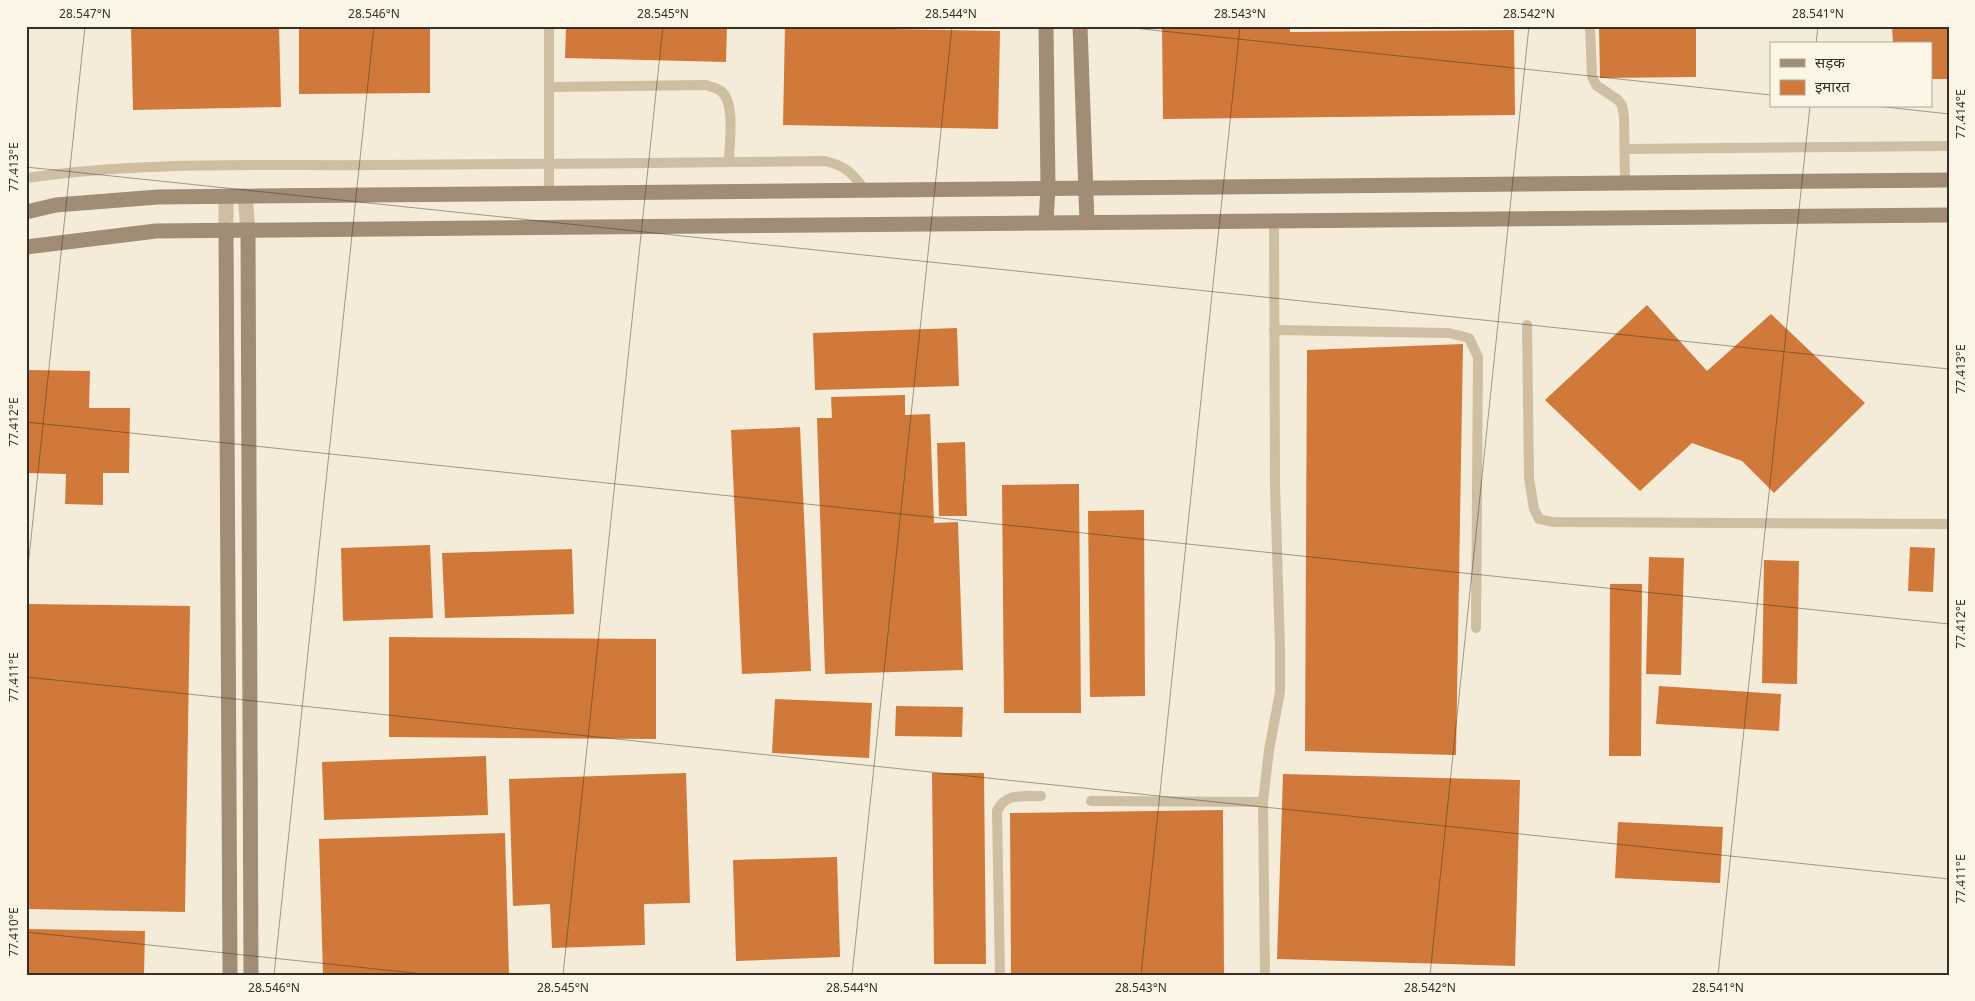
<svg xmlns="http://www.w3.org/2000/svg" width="1975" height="1001" viewBox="0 0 1975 1001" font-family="'Noto Sans','Noto Sans Devanagari',sans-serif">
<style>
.building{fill:#d1793a}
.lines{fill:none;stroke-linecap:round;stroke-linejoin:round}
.lane{stroke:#cdbea4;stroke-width:10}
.street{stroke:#cdbea4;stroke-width:15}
.secondary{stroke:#a18d75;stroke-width:15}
.ticks{fill:none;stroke:#372f26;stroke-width:1;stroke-opacity:0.45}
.neatline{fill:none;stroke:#372f26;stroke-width:2}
.ticks-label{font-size:12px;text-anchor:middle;fill:#372f26}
</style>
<rect width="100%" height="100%" fill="#f4ecd9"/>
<g class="building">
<path d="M 131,26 L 279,26 L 281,107 L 133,110 Z"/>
<path d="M 299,26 L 430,26 L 430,93 L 299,94 Z"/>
<path d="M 566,26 L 727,26 L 726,62 L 565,58 Z"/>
<path d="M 1162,26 L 1290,26 L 1290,32 L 1514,30 L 1515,115 L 1163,119 Z"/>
<path d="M 1599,26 L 1696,26 L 1696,77 L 1600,78 Z"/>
<path d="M 1892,26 L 1949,26 L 1949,79 L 1931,79 L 1931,44 L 1893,44 Z"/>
<path d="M 785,27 L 1000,31 L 998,129 L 783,125 Z"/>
<path d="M 1647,305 L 1707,371 L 1771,314 L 1865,403 L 1774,493 L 1742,461 L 1692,443 L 1640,491 L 1545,400 Z"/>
<path d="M 957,328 L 959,386 L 815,390 L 813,333 Z"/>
<path d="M 1463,344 L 1456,755 L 1305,751 L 1307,350 Z"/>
<path d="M 26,370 L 90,371 L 89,408 L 130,408 L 129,473 L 103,473 L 103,505 L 65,504 L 66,474 L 26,473 Z"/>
<path d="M 905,395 L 905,415 L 930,414 L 934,523 L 958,522 L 963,670 L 825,674 L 817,418 L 832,418 L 831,397 Z"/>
<path d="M 800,427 L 811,671 L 742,674 L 731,430 Z"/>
<path d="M 965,442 L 967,516 L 939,516 L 937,443 Z"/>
<path d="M 1079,484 L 1081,713 L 1004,713 L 1002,485 Z"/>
<path d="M 1144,510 L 1145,696 L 1090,697 L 1088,511 Z"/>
<path d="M 430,545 L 433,618 L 343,621 L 341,548 Z"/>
<path d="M 1910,547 L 1935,548 L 1933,592 L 1908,591 Z"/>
<path d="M 572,549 L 574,614 L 445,618 L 442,553 Z"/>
<path d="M 1649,557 L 1684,558 L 1681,675 L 1646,674 Z"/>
<path d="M 1764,560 L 1799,561 L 1797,684 L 1762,683 Z"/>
<path d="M 1610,584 L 1642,584 L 1641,756 L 1609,756 Z"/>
<path d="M 26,604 L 190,606 L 185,912 L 26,909 Z"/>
<path d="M 389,637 L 656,639 L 656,739 L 389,737 Z"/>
<path d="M 1659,686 L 1781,694 L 1779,731 L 1656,724 Z"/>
<path d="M 775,699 L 872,703 L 869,758 L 772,753 Z"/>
<path d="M 896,706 L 963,707 L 962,737 L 895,736 Z"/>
<path d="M 486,756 L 488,815 L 324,820 L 322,762 Z"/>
<path d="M 686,773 L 690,903 L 644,904 L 645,945 L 552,948 L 550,904 L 513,906 L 509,779 Z"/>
<path d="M 932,773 L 984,773 L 986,964 L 934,964 Z"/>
<path d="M 1283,774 L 1520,780 L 1515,966 L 1277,959 Z"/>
<path d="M 1223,810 L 1224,975 L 1011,975 L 1010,813 Z"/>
<path d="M 1618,822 L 1723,827 L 1720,883 L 1615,878 Z"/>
<path d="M 505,833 L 509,975 L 323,975 L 319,839 Z"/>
<path d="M 837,857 L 840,957 L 736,961 L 733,860 Z"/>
<path d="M 26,929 L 145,931 L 144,975 L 26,975 Z"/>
</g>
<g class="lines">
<g class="lane">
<path d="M 549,26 L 549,193"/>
<path d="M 1590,26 L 1592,76 L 1596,85 L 1618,100 L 1622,105 L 1624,116 L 1625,183"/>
<path d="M 549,87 L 706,85 C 711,87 717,88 721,91 C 736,103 729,144 729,162"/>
<path d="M 1625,149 L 1949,146"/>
<path d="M 26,178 C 143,161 262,166 379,165 C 528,165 676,162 825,161 C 846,166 852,173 865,190"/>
<path d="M 1527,325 L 1529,478 L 1534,509 L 1539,519 L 1552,522 L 1949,524"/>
<path d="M 1274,330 L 1449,333 L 1469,338 L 1478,357 L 1476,628"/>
<path d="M 1091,801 L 1263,802"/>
<path d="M 1000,975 L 997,811 C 1006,792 1023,797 1041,796"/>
<path d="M 1265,975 L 1263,802 L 1269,750 L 1280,692 L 1280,649 L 1275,484 L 1274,221"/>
</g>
<g class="street">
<path d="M 226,196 L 226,230"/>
<path d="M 245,196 L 248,230"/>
</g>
<g class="secondary">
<path d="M 1080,26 L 1087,222"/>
<path d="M 26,212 L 56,205 L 158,197 L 1949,180"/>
<path d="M 1046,222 L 1048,188 L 1046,26"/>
<path d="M 226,230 L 230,975"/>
<path d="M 248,230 L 251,975"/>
<path d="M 26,247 L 156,231 L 1949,215"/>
</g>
</g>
<path class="ticks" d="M 1114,26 L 1771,95M 1816,44 L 1818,26M 1876,106 L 1949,114M 26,167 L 1949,369M 26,422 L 1949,624M 26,586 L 85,26M 26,677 L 1949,879M 26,932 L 433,975M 274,975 L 374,26M 563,975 L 663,26M 852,975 L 952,26M 1141,975 L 1240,26M 1430,975 L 1529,26M 1718,975 L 1810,106"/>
<rect width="1975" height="1001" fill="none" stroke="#fbf5e6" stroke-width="55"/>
<rect x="1770" y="42" width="162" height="65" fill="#fbf5e6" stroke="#ada699"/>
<rect x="1780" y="59" width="25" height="8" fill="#a18d75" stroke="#ada699"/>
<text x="1815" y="68" font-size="15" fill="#372f26">सड़क</text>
<rect x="1780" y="80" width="25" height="15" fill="#d1793a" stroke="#ada699"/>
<text x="1815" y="92" font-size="15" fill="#372f26">इमारत</text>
<rect x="28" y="28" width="1920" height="946" class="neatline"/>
<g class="ticks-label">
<text x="85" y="18">28.547°N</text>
<text x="374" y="18">28.546°N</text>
<text x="663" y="18">28.545°N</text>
<text x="951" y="18">28.544°N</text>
<text x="1240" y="18">28.543°N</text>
<text x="1529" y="18">28.542°N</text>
<text x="1818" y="18">28.541°N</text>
<text transform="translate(1961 114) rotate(-90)" y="4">77.414°E</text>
<text transform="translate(14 167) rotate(-90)" y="4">77.413°E</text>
<text transform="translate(1961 369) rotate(-90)" y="4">77.413°E</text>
<text transform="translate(14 422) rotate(-90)" y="4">77.412°E</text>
<text transform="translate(1961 624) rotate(-90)" y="4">77.412°E</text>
<text transform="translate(14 677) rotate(-90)" y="4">77.411°E</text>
<text transform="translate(1961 879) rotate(-90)" y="4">77.411°E</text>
<text transform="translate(14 932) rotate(-90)" y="4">77.410°E</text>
<text x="274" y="992">28.546°N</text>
<text x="563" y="992">28.545°N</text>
<text x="852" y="992">28.544°N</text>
<text x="1141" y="992">28.543°N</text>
<text x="1430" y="992">28.542°N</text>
<text x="1718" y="992">28.541°N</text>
</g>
</svg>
